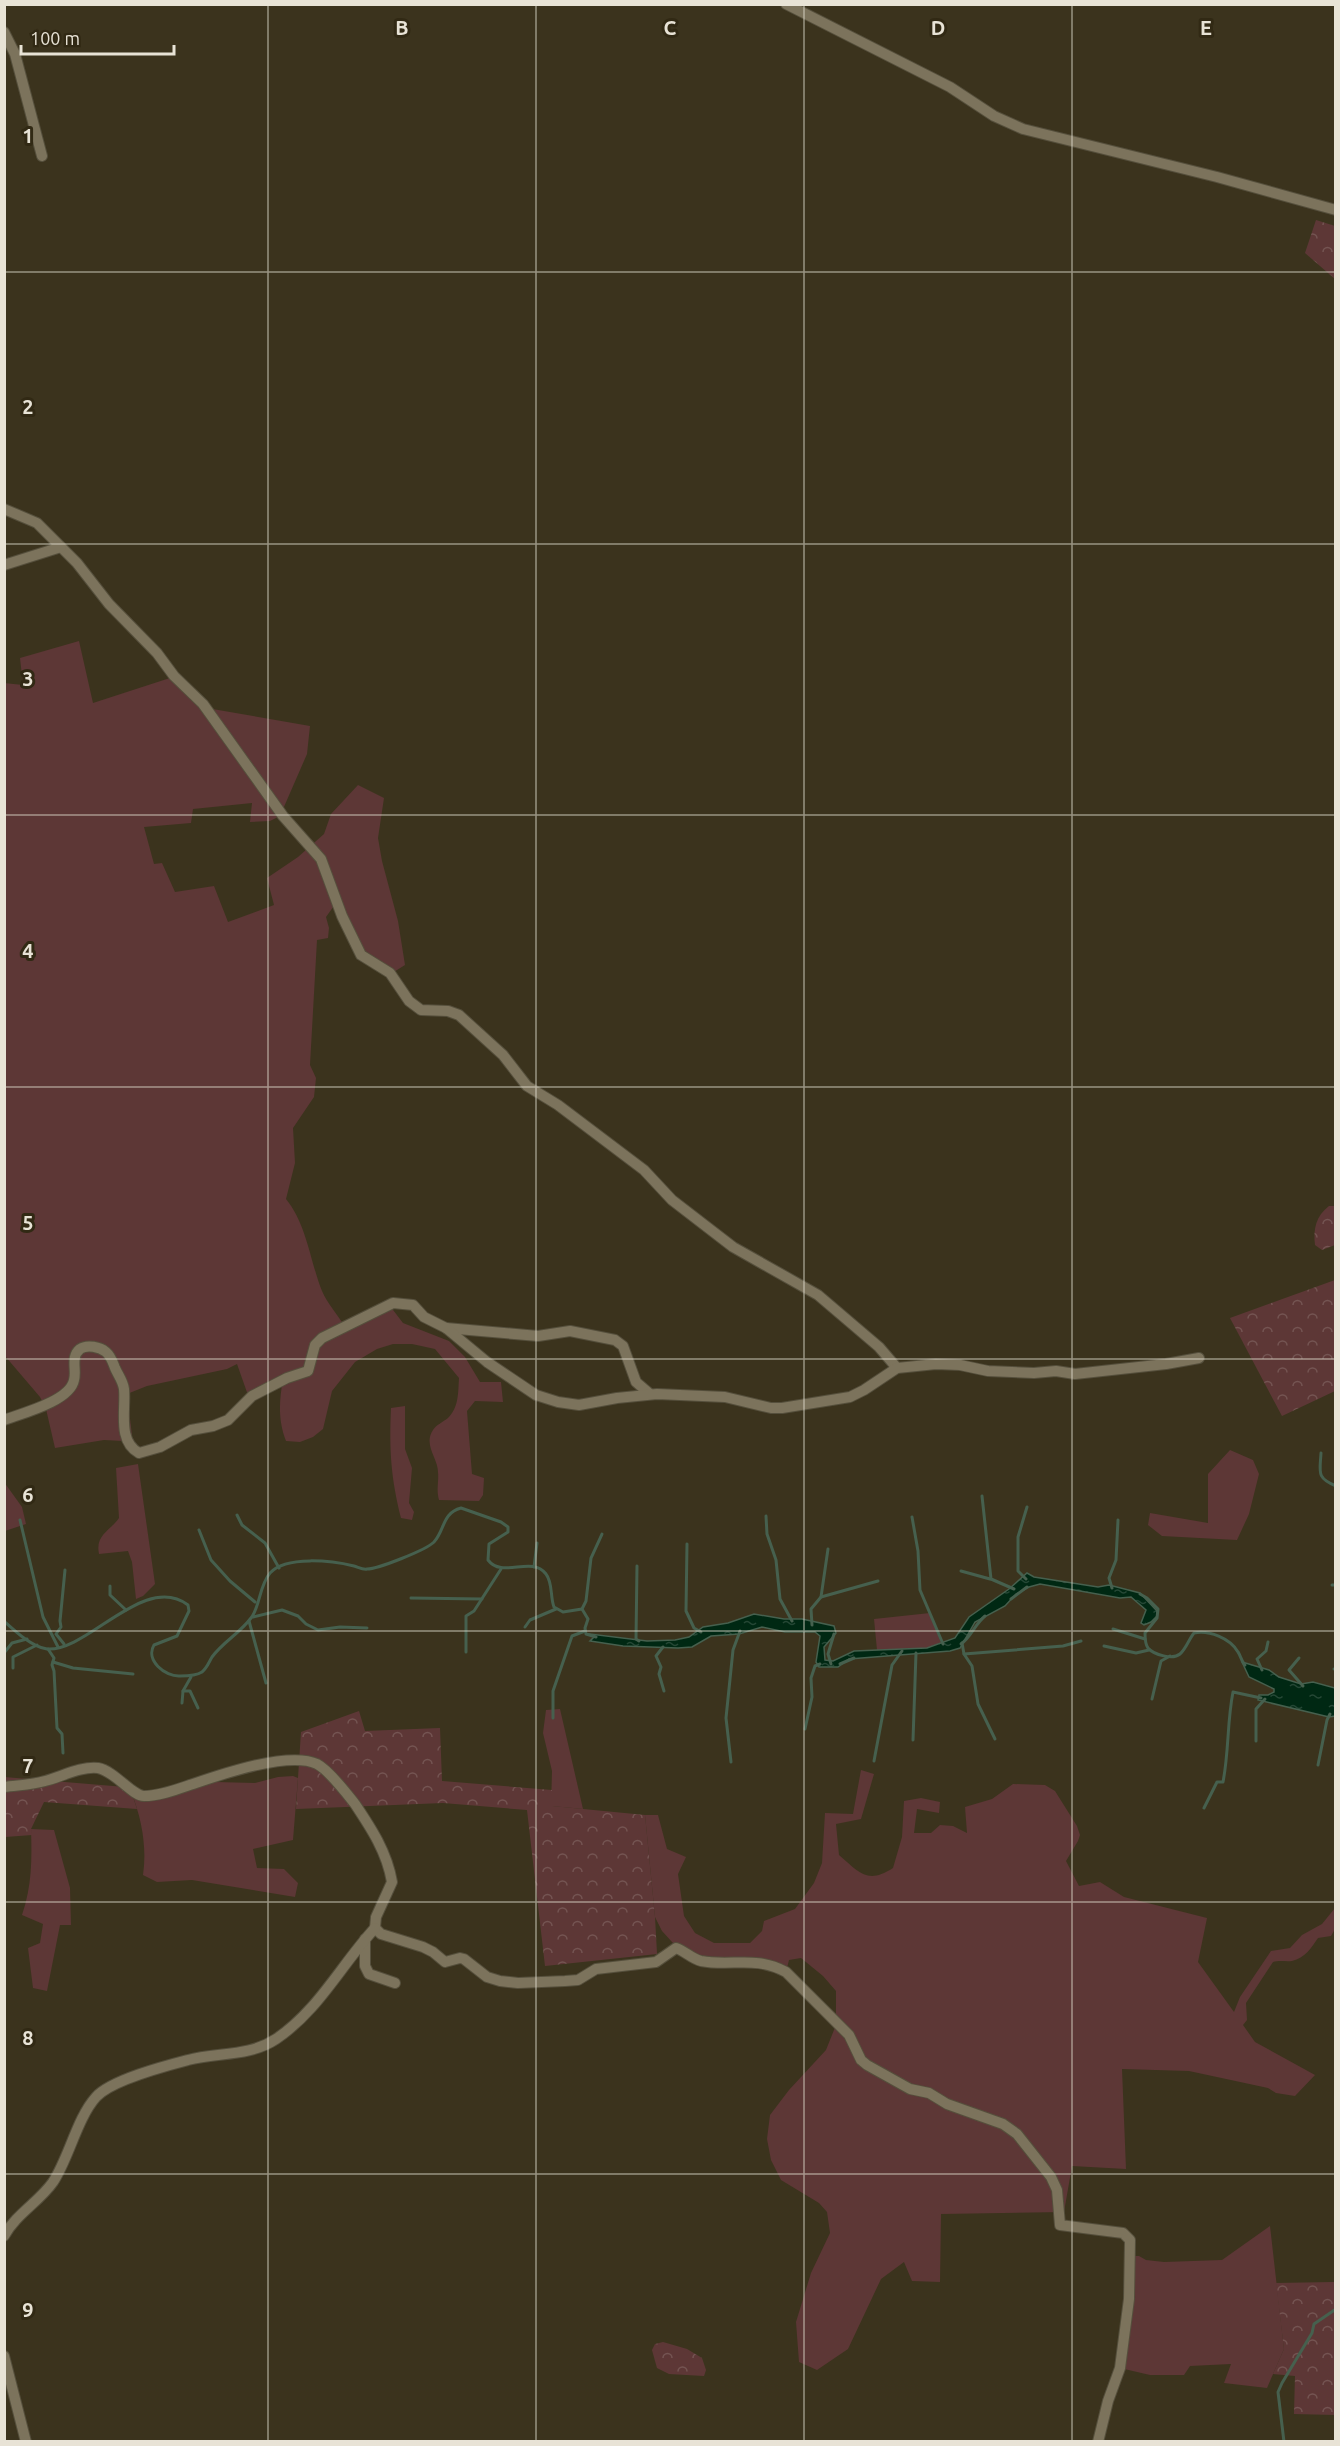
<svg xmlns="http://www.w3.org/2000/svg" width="1340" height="2446" viewBox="0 0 1340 2446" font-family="Ubuntu,sans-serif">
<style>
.grass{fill:#5d3736}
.forest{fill:url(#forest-crowns)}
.water{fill:url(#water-ripples);stroke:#46604e;stroke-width:1.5}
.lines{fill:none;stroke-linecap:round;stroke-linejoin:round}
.stream{stroke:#46604e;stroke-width:3}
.minor-casing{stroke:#554f3c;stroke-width:12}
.minor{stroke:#7c735c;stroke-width:10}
.grid{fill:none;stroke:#e8e3d6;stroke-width:1.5;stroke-opacity:0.55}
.grid-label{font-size:20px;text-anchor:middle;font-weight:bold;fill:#e8e3d6;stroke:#312914;stroke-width:6;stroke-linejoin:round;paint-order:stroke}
</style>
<defs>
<pattern id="forest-crowns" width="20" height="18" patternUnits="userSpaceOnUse" patternTransform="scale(1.5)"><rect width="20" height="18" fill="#5d3736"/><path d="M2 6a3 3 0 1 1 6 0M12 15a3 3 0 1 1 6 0" fill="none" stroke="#745452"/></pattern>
<pattern id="water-ripples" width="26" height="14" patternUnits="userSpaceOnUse" patternTransform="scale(1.5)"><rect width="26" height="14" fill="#002813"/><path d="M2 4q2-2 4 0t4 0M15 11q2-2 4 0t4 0" fill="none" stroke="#254735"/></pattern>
</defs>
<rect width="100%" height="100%" fill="#3b331d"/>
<g class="grass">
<path d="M 79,641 L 93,703 L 173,677 L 201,707 L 310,726 L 307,754 L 280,816 L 270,821 L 250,822 L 252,803 L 193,809 L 191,823 L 144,827 L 154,864 L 162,863 L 175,892 L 214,886 L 228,922 L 274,905 L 267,878 L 298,857 L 324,834 L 331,814 L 358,785 L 384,798 L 378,838 L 382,861 L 398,921 L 405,965 L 389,975 L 373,967 L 336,903 L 326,917 L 329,928 L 328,938 L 317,940 L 310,1065 L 316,1078 L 314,1097 L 293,1128 L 295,1163 L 286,1199 C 307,1225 310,1261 322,1291 C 327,1303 338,1315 345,1327 L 390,1306 L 403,1323 L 449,1341 L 465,1357 L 480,1382 L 501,1382 L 503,1402 L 475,1401 L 467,1411 L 472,1474 L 484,1478 L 483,1495 L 479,1501 L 439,1500 C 436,1489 439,1482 438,1472 C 438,1458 423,1445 433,1430 C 436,1425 443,1422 448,1418 C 459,1407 458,1393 459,1378 L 435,1349 L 412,1344 L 393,1344 L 377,1349 L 355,1362 L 332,1391 L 323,1429 L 313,1437 L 300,1442 L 286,1441 C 278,1420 279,1402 283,1379 L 249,1398 L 237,1364 L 227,1369 L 147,1386 L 127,1394 L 132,1435 L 123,1441 L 104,1440 L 55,1448 L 46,1409 L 40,1397 L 5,1356 L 4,683 L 23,685 L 20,658 Z"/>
<path d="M 405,1406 L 405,1449 L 412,1468 L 409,1503 L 414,1512 L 412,1520 L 401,1518 C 391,1478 389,1450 391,1408 Z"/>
<path d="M 1230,1450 L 1253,1460 L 1259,1474 L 1249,1514 L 1237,1540 L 1162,1536 L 1148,1525 L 1150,1513 L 1208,1523 L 1208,1474 Z"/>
<path d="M 138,1464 L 155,1584 L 143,1596 L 136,1599 L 132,1562 L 128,1551 L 99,1554 C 95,1535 110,1531 119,1518 L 116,1468 Z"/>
<path d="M 4,1482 L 22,1507 L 26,1524 L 5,1531 Z"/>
<path d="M 930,1613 L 941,1643 L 927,1648 L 877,1650 L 874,1619 Z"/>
<path d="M 560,1709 L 583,1809 L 551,1806 L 552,1771 L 543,1733 L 546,1710 Z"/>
<path d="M 861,1770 L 874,1774 L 861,1819 L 836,1824 L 839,1855 C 859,1872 867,1885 893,1868 L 902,1837 L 904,1801 L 921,1798 L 940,1802 L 939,1813 L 917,1809 L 914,1833 L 931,1833 L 940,1825 L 953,1826 L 967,1833 L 965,1807 L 992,1799 L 1013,1784 L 1045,1785 L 1055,1791 L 1077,1826 L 1080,1835 L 1078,1841 L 1066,1861 L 1079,1886 L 1100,1882 L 1124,1897 L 1207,1918 L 1198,1962 L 1234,2012 L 1240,1997 L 1271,1951 L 1290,1948 L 1302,1935 L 1322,1924 L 1335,1908 L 1335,1929 L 1331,1936 L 1318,1938 C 1311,1948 1305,1958 1292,1961 C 1286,1962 1280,1960 1273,1962 L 1246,2003 L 1247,2020 L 1243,2025 L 1255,2042 L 1315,2075 L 1295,2096 L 1276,2093 L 1268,2088 L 1189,2071 L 1122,2069 L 1126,2169 L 1072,2166 L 1064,2212 L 941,2214 L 940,2282 L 912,2281 L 904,2262 L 881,2279 L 848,2349 L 817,2370 L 799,2362 L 796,2322 L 811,2273 L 830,2233 L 827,2212 L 819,2203 L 781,2180 L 771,2160 L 767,2139 L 770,2115 L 789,2090 L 826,2050 L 836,2025 L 836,1991 L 823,1976 L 801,1958 L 789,1960 L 786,1972 L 683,1954 L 662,1931 L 655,1917 L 645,1815 L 658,1815 L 667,1849 L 686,1857 L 678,1874 L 684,1916 L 695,1933 L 714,1943 L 750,1943 L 762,1931 L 764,1921 L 795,1909 L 814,1883 L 822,1863 L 825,1813 L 853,1814 Z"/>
<path d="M 293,1776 L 298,1778 L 293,1840 L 253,1849 L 257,1868 L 284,1869 L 298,1883 L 295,1897 L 192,1880 L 157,1882 L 143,1875 C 147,1848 142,1820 132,1794 L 216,1782 L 255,1783 L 278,1777 Z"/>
<path d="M 31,1829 L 54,1830 L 70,1888 L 71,1925 L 60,1925 L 47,1991 L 33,1988 L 28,1948 L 40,1943 L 43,1924 L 22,1915 C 32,1886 32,1859 31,1829 Z"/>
<path d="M 1270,2226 L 1284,2349 L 1267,2388 L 1224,2383 L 1231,2364 L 1190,2366 L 1184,2375 L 1150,2375 L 1120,2368 L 1130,2256 L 1139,2256 L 1146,2260 L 1164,2262 L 1222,2260 Z"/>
</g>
<g class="forest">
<path d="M 1316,220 L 1335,226 L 1335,279 L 1305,253 Z"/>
<path d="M 1329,1206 L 1335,1206 L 1335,1245 L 1322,1250 L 1315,1245 C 1313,1229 1316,1216 1329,1206 Z"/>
<path d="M 1335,1280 L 1335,1391 L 1282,1416 L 1230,1318 Z"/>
<path d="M 359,1711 L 365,1731 L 440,1728 L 442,1781 L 552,1790 L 552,1806 L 645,1815 L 655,1917 L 657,1954 L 545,1966 L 527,1810 L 443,1803 L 296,1809 L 301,1732 Z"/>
<path d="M 4,1777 L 125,1787 L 132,1794 L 137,1809 L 44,1802 L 31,1829 L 32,1835 L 5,1837 Z"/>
<path d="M 1335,2282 L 1335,2415 L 1294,2414 L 1295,2376 L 1273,2374 L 1284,2349 L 1276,2283 Z"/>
<path d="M 663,2342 L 687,2349 L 702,2358 L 706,2370 L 704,2376 L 669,2374 L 657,2368 L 652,2350 L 655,2344 Z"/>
</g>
<g class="water">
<path d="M 1027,1573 L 1034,1577 L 1098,1587 L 1109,1585 L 1140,1593 L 1157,1611 L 1157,1616 L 1151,1622 L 1144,1625 L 1141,1623 L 1146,1610 L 1131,1597 L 1120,1598 L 1040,1584 L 1029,1587 L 1016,1594 L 1005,1606 L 975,1622 L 960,1648 L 950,1651 L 849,1659 L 838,1667 L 819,1667 L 816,1662 L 820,1636 L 815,1632 L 785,1632 L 762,1627 L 739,1634 L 711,1636 L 692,1647 L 678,1648 L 623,1646 L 590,1641 L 594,1637 L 590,1634 L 647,1641 L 675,1640 L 689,1637 L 703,1627 L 728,1623 L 754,1614 L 784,1619 L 802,1619 L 834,1626 L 836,1633 L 824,1647 L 825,1660 L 833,1661 L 854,1651 L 927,1648 L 955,1638 L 969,1617 L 1009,1589 Z"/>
<path d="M 1242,1662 L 1269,1670 L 1279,1677 L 1301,1684 L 1313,1682 L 1335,1688 L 1335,1716 L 1329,1717 L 1258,1700 L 1259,1695 L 1268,1695 L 1274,1692 L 1274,1689 L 1249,1677 Z"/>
</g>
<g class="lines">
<g class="stream">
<path d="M 1321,1453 C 1320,1472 1316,1478 1336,1486"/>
<path d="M 982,1496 L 991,1579 L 1014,1589"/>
<path d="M 237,1515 L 242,1525 L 265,1543 L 279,1568"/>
<path d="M 766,1516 L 767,1534 L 776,1560 L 780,1599 L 792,1621"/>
<path d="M 912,1517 L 918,1551 L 920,1590 L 943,1644"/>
<path d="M 20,1520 L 43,1617 L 58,1647"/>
<path d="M 199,1530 L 211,1560 L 230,1581 L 255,1602"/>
<path d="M 687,1544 L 686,1611 L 694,1628 L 701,1632"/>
<path d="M 637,1566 L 636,1639 L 639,1641"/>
<path d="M 534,1567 L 537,1543"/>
<path d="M 961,1571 L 990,1579"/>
<path d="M 1026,1579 L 1018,1571 L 1018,1537 L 1027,1507"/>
<path d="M 1332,1585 L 1336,1585"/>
<path d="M 110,1586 L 110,1595 L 126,1610"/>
<path d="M 1112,1588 L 1109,1578 L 1116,1560 L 1118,1520"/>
<path d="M 1140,1594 L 1147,1598 L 1158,1609 L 1157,1618 L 1145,1633 C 1145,1639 1145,1644 1148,1648 C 1154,1655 1173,1660 1180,1654 C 1186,1649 1189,1639 1194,1633 C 1209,1630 1230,1638 1238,1652 C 1241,1656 1241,1661 1245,1665"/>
<path d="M 821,1597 L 828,1549"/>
<path d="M 411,1598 L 482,1599"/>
<path d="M 1011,1599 L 1027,1587"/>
<path d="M 582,1609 L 586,1601 L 591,1558 L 602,1534"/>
<path d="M 253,1617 L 282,1610 L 298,1616 L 306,1624 L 318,1630 L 340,1627 L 367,1628"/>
<path d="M 4,1621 C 15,1631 32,1647 47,1649 C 88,1652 144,1572 188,1605 L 189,1611 L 177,1636 L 154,1645 C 145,1660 165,1677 180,1676 C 187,1676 196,1676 202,1672 C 207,1668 209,1662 212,1657 C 223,1642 240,1633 251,1618 C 260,1607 259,1586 270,1573 C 286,1555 333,1561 354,1566 C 358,1567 363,1570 367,1569 C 378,1569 426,1550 434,1542 C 445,1530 442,1513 461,1508 L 501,1522 L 508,1527 L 508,1532 L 489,1544 L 488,1560 C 502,1579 532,1555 546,1574 C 553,1583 550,1597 554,1607 L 563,1612 L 582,1609 L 588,1619 L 585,1628 L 586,1634 L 596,1637"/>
<path d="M 249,1621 L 266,1683"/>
<path d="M 812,1625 L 811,1609 L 821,1597 L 878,1581"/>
<path d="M 525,1627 L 530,1620 L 556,1609"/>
<path d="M 1113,1629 L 1145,1639"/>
<path d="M 962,1643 L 964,1654 L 972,1666 L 978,1704 L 995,1739"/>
<path d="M 64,1644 L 56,1634 L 61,1627 L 60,1621 L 65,1570"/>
<path d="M 961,1644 C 971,1637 975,1624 985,1616"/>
<path d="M 1104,1646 L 1136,1653 L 1149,1650"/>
<path d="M 663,1647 L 656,1656 L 661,1667 L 659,1674 L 664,1691"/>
<path d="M 48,1649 L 54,1658 L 52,1665 L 54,1671 L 57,1728 L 62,1734 L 63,1753"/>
<path d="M 466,1652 L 466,1616 L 474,1611 L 501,1569"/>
<path d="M 4,1653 L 12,1643 L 27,1639"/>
<path d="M 964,1654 L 1063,1646 L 1081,1641"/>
<path d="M 1299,1658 L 1289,1670 L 1303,1686"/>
<path d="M 53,1662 L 73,1668 L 133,1674"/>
<path d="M 831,1664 L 828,1654 L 834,1634"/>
<path d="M 840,1664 L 854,1658"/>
<path d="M 13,1668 L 13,1657 L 37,1645"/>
<path d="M 1334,1669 L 1336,1670"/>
<path d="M 1262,1670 L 1257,1659 L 1266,1651 L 1268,1642"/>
<path d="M 183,1691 L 190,1691 L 198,1708"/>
<path d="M 1152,1699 L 1161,1661 L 1170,1656"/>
<path d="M 182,1703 L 183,1691 L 191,1677"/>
<path d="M 553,1718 L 553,1691 L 572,1636 L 585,1631"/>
<path d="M 805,1729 L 812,1697 L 811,1678 L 815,1666 L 820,1664"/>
<path d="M 913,1740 L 916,1653"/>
<path d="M 1256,1741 L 1256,1709 L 1265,1699"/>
<path d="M 874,1761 L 892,1665 L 902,1651"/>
<path d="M 731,1762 L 726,1718 L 733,1650 L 740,1631"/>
<path d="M 1318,1765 L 1327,1720 L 1330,1714"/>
<path d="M 1204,1808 L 1217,1782 L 1223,1782 C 1229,1752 1227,1722 1233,1692 L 1261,1698"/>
<path d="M 1284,2442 L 1278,2392 L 1282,2383 L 1312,2333 L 1314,2324 L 1336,2309"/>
</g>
<g class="minor-casing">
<g id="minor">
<path d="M 786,4 L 950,87 L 994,116 L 1023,129 L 1217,177 L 1336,210"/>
<path d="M 4,32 L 15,54 L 42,156"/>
<path d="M 4,509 L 37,523 L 77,563 L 109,604 L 157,653 L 174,676 L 203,704 L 283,816 L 321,859 L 342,916 L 361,955 L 390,973 L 409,1001 L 421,1010 L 448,1011 L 459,1015 L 503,1055 L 527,1086 L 558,1105 L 644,1170 L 672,1200 L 733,1247 L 818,1295 L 879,1347 L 897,1368"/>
<path d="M 4,565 L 61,547"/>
<path d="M 446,1328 L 538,1336 L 570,1331 L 615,1340 L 623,1346 L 636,1382 L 650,1394"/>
<path d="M 4,1420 C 23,1413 70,1401 74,1380 C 77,1370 70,1357 80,1349 C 87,1344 100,1347 106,1352 C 111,1356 113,1363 115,1368 C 118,1375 123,1381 124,1389 C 126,1410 117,1441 139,1453 L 160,1447 L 191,1430 L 213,1426 L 228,1420 L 252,1396 L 287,1378 L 308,1371 L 315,1345 L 322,1338 L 393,1303 L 413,1305 L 424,1317 L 446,1328 L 487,1362 L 536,1395 L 558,1402 L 579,1405 L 617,1398 L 657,1394 L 725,1397 L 771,1408 L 782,1408 L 850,1397 L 864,1390 L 897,1368 L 907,1367 L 936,1364 L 960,1365 L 988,1371 L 1034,1373 L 1056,1371 L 1075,1374 L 1166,1364 L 1199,1358"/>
<path d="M 4,1787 C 18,1785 32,1785 45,1781 C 61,1777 81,1766 98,1768 C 115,1771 132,1796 144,1796 C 160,1796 178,1789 193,1784 C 222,1774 289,1751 317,1764 C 329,1770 347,1794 355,1804 C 371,1828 387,1852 392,1882 L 376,1917 L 375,1928 L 381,1934 L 423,1947 L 433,1952 L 445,1962 L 460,1958 L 464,1959 L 487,1977 L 500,1981 L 518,1983 L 565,1981 L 578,1980 L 596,1969 L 656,1962 L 676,1948 C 685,1951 692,1959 701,1961 C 732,1967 754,1955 786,1972 L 849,2035 L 861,2060 L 867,2065 L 910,2089 L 929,2093 L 947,2104 L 1003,2124 L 1017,2134 L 1051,2177 L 1057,2190 L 1060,2225 L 1123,2233 L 1130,2240 L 1129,2299 L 1120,2368 L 1108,2401 L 1098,2442"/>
<path d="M 365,1939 L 365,1966 L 369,1974 L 395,1983"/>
<path d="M 4,2236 C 16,2214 39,2202 53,2182 C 69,2158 77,2118 96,2097 C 111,2080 165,2066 188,2060 C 217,2052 249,2057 276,2039 C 318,2011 341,1965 375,1928"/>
<path d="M 4,2356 L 26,2442"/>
</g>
</g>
<use href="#minor" class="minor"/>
</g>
<path class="grid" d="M 268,4 L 268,2442M 536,4 L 536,2442M 804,4 L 804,2442M 1072,4 L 1072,2442M 4,272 L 1336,272M 4,544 L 1336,544M 4,815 L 1336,815M 4,1087 L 1336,1087M 4,1359 L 1336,1359M 4,1631 L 1336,1631M 4,1902 L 1336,1902M 4,2174 L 1336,2174"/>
<g class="grid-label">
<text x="402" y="35">B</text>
<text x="670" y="35">C</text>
<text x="938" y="35">D</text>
<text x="1206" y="35">E</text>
<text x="28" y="143">1</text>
<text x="28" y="414">2</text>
<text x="28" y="686">3</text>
<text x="28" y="958">4</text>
<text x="28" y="1230">5</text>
<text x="28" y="1502">6</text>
<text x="28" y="1773">7</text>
<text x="28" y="2045">8</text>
<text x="28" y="2317">9</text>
</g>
<rect width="1340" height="2446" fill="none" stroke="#e8e3d6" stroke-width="12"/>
<path d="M21 45v9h153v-9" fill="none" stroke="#e8e3d6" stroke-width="3"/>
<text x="30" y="45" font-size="18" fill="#e8e3d6" stroke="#312914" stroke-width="4.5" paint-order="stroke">100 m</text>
</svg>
